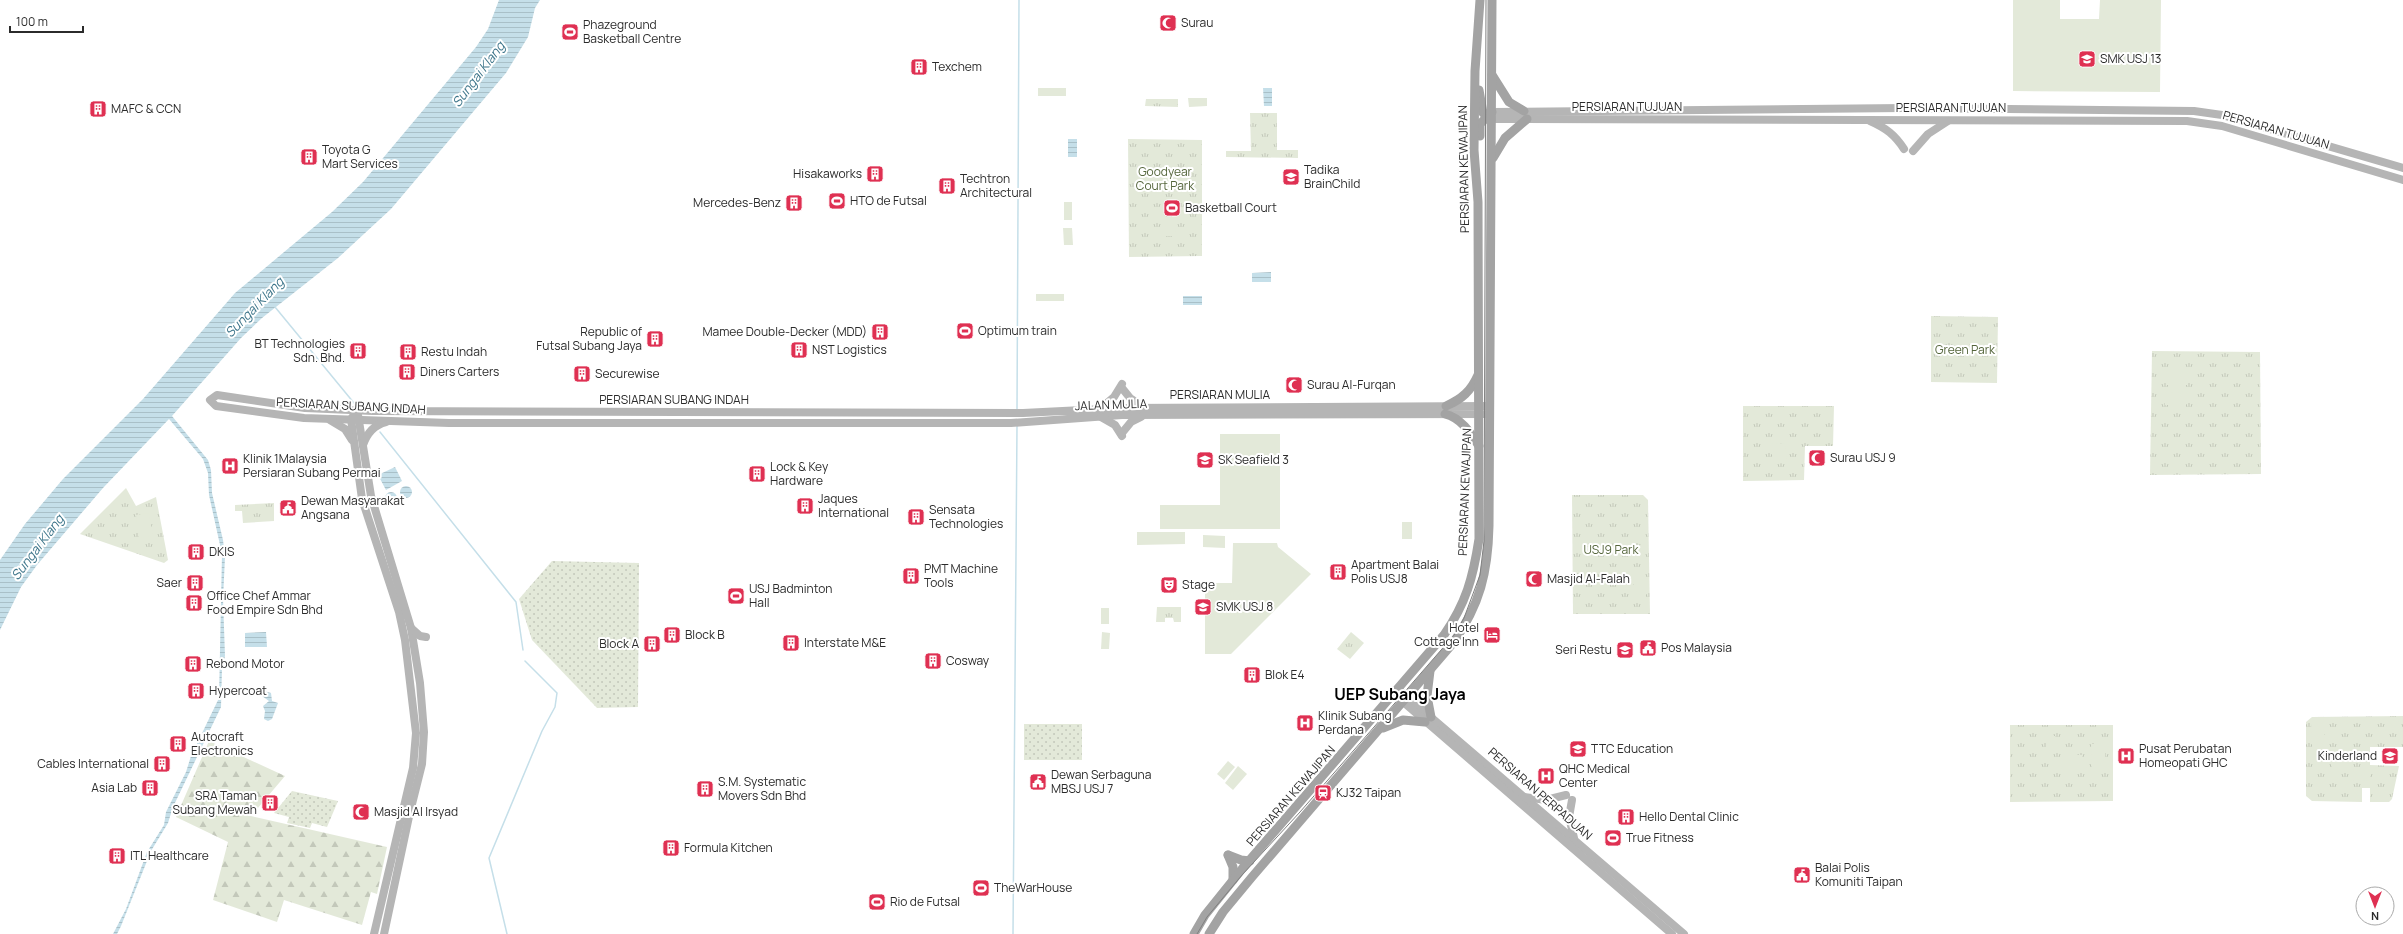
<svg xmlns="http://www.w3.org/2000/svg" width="2403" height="934" viewBox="0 0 2403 934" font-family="Manrope,sans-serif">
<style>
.grass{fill:url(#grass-dots)}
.forest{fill:url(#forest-firs)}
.park{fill:url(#park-tufts)}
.garden{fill:#e3e9d9}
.water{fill:url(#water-rules)}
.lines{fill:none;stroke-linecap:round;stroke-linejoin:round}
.stream{stroke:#c5dfe9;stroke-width:1.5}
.secondary{stroke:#b5b5b5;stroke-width:8}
.primary{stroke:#a3a3a3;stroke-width:9}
.tram{stroke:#808080;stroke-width:1}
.labels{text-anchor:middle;stroke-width:4;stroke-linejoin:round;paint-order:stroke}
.poi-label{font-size:12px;fill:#2b2b2b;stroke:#fff;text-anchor:start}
.street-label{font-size:12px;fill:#2b2b2b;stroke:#fff}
.park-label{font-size:12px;fill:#54653b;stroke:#fff}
.water-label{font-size:13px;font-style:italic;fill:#3d758a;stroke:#fff}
.district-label{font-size:16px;font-weight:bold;fill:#000;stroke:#fff}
</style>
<defs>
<pattern id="grass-dots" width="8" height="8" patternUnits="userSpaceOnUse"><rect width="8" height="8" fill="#e3e9d9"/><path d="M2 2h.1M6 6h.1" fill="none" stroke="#c3c8ba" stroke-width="1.8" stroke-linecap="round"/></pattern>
<pattern id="forest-firs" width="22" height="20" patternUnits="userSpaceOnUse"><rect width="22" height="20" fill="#e3e9d9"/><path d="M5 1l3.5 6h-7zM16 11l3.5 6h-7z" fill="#c3c8ba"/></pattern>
<pattern id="park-tufts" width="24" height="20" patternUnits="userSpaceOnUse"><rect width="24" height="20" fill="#e3e9d9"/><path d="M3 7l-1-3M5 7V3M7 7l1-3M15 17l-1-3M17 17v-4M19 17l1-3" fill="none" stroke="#c3c8ba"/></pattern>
<pattern id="water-rules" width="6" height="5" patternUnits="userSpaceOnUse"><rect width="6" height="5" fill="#c5dfe9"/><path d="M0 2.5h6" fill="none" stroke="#a9c0c8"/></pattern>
</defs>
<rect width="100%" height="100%" fill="#fff"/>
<g class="grass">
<path d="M 552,561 L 639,563 L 638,707 L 597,708 L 532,640 L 519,599 Z"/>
<rect x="1024" y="724" width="58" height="36"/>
<path d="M 292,791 L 338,801 L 327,827 L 312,823 L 310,828 L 287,823 L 289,817 L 274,813 Z"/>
</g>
<path class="forest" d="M 209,741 L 285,776 L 251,816 L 387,847 L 377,894 L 371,892 L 362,925 L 284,900 L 277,922 L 213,900 L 228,842 L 176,817 Z"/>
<g class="park">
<path d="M 1146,99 L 1178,99 L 1178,107 L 1145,106 Z"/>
<path d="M 1250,113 L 1277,113 L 1277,150 L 1298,150 L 1298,158 L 1226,157 L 1226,151 L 1251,151 Z"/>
<path d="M 1128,139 L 1202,140 L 1202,256 L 1129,257 Z"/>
<path d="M 1931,316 L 1998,317 L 1997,383 L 1931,382 Z"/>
<path d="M 2152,351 L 2260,352 L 2261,474 L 2150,475 Z"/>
<path d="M 1743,406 L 1834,406 L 1833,446 L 1805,446 L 1804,480 L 1743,481 Z"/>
<path d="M 126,488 L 136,506 L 156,497 L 168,560 L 164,563 L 80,534 Z"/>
<path d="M 1572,495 L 1643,495 L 1648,500 L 1650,614 L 1573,614 Z"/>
<path d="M 274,503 L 274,521 L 243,523 L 242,511 L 235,511 L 235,505 Z"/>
<path d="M 1157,607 L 1181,607 L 1181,622 L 1174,622 L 1173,618 L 1165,618 L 1165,622 L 1156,622 Z"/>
<path d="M 1351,632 L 1364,643 L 1350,659 L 1337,649 Z"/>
<path d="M 2403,716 L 2403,747 L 2370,747 L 2370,765 L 2399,766 L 2392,799 L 2389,802 L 2370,802 L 2370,788 L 2362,788 L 2362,802 L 2312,801 L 2306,796 L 2306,722 L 2312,717 Z"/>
<path d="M 2010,725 L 2113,725 L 2113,801 L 2010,802 Z"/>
</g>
<g class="garden">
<path d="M 2013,0 L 2060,0 L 2060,19 L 2099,19 L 2100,0 L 2161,0 L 2160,92 L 2013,91 Z"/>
<rect x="1038" y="88" width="28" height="8"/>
<path d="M 1188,98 L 1207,98 L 1207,106 L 1189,107 Z"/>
<path d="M 1168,167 L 1182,167 L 1181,189 L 1168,188 Z"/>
<rect x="1064" y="202" width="8" height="18"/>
<path d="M 1063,228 L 1072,228 L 1073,245 L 1064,245 Z"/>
<path d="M 1161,228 L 1176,228 L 1175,236 L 1161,236 Z"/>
<rect x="1036" y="294" width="28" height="7"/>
<rect x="2166" y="368" width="22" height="17"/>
<path d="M 2165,392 L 2186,393 L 2186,405 L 2165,405 Z"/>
<path d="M 1220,434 L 1280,434 L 1280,529 L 1160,529 L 1160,505 L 1220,505 Z"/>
<path d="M 1785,443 L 1787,463 L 1772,464 L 1772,444 Z"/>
<path d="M 149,513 L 153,536 L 139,538 L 136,515 Z"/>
<rect x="1402" y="522" width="10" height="17"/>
<path d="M 1137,532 L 1185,532 L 1185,544 L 1137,545 Z"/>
<path d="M 1203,535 L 1225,536 L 1225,548 L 1203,547 Z"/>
<path d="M 1233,543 L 1277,543 L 1278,547 L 1311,574 L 1231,654 L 1205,654 L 1205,583 L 1232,583 Z"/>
<rect x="1634" y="577" width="12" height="22"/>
<rect x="1101" y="608" width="8" height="16"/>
<path d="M 1102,632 L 1110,633 L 1109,649 L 1101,649 Z"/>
<path d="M 2311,723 L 2324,723 L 2324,744 L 2312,745 Z"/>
<rect x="2046" y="736" width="9" height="16"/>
<path d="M 2091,744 L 2105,744 L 2105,768 L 2092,768 Z"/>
<rect x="2332" y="754" width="10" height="17"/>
<rect x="2060" y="755" width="22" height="14"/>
<path d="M 1228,761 L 1235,767 L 1224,780 L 1217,774 Z"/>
<path d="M 1238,766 L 1247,774 L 1233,790 L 1225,783 Z"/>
<path d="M 2350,768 L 2370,768 L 2370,780 L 2350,781 Z"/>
</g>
<g class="water">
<path d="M 499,0 L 540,0 L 535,8 L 528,37 L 506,73 L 391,209 L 338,258 L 262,318 L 241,338 L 172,416 L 208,460 L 211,470 L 212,493 L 223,540 L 225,557 L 223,599 L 225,656 L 222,668 L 221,707 L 173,807 L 168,823 L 151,851 L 121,926 L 117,934 L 113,934 L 126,909 L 147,852 L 164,825 L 166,812 L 186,772 L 191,756 L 219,698 L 222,554 L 209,495 L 208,473 L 203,459 L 169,419 L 103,488 L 37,565 L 21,587 L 0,630 L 0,560 L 25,524 L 63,479 L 143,399 L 235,293 L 332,212 L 363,182 L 476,47 L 488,29 Z"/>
<path d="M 1263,88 L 1272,88 L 1272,106 L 1264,106 Z"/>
<rect x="1068" y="139" width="9" height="18"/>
<path d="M 1271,272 L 1271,282 L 1252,282 L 1252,273 Z"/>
<rect x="1183" y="296" width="19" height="9"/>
<path d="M 395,467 L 402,481 L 386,490 L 378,475 Z"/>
<circle cx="406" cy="492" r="6"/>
<circle cx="391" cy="498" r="6"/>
<path d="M 266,632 L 267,647 L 245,647 L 245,633 Z"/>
<path d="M 264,691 L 271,693 L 272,701 L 278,703 L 272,719 L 268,721 L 264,719 L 265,711 L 263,706 L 269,701 L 262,696 L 262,692 Z"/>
</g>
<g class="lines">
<g class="stream">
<path d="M 275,307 L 354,403"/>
<path d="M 1017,410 L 1019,0"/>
<path d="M 380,432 L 516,602 L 523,650"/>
<path d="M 507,934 L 489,858 L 542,731 L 555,707 L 557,693 L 525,661"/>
<path d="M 1013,934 L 1017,426"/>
</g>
<g class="secondary">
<path d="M 1492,112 L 1904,108 L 2194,111 L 2222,115 L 2403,168"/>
<path d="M 1492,119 L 2187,121 L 2222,126 L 2403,180"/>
<path d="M 1870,121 C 1886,128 1895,135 1904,149"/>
<path d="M 1913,151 L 1928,134 L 1948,121"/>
<path d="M 1122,388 L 1130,398 L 1145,408"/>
<path d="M 1490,406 L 1122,408 L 1023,413 L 373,411 L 305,408 L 217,395 L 210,400 L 216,406 L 304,418 L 449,423 L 1011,423 L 1122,415 L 1490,414"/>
<path d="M 1100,409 L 1114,397 L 1122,384"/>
<path d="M 354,415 L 351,419 L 362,499 L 399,612 L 405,640 L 416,733 L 413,768 L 374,934"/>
<path d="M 358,415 L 371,496 L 411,628 L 420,683 L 424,732 L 422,764 L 410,812 L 384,934"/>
<path d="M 1101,417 L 1115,425 L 1122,436"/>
<path d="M 330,420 L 345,429 L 352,440"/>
<path d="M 1122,433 L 1131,422 L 1141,417"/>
<path d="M 363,445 C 367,433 374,425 386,422"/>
<path d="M 411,628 L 420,636 L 426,637"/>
<path d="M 1398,689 L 1684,934"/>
<path d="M 1394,694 L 1672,934"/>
<path d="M 1524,797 L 1546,800 L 1566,795"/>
<path d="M 1572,800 L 1569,817 L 1574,838"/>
</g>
<g class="primary">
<path d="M 1492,75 L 1509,102 L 1524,111"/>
<path d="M 1479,90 L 1483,113 L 1491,119"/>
<path d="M 1480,136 L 1480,124 L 1492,112"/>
<path d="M 1493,158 L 1505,138 L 1527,119"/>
<path d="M 1446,406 C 1462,399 1471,391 1478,375"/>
<path d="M 1445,414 C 1461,418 1470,432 1479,446"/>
<path d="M 1430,671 L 1427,696 L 1431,717"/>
<path d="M 1383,728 L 1403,720 L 1425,722"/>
<path d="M 1228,855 L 1233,867 L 1233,880"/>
<path d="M 1228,855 L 1241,860 L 1250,861"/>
<path d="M 1194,934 L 1205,915 L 1242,869 L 1444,635 C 1466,603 1473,578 1479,539 L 1478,202 L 1474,150 L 1475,71 L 1480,0"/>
<path d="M 1209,934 L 1223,912 L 1252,877 L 1453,643 C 1480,605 1488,572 1489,526 L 1492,0"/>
</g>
<path class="tram" d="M 1197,934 L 1207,917 L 1242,875 L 1300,812 L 1455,634 L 1464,618 L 1480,575 L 1484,541 L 1486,0"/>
</g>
<defs>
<g id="mosque-square" transform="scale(0.9)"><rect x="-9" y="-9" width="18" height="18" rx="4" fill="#df3052" stroke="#fff"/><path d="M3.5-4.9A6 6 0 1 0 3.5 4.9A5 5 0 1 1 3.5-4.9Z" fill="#fff"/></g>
<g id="stadium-square" transform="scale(0.9)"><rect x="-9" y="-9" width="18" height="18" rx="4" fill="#df3052" stroke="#fff"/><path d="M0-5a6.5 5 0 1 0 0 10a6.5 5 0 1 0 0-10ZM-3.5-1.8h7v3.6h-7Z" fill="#fff"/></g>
<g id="school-square" transform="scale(0.9)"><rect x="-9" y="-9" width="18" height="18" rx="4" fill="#df3052" stroke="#fff"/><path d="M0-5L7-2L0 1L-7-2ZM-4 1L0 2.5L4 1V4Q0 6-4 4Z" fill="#fff"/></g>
<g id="building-square" transform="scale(0.9)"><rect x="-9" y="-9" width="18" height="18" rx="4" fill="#df3052" stroke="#fff"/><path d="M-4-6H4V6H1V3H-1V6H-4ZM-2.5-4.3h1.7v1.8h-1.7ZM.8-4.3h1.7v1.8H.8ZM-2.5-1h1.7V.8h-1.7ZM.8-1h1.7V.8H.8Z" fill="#fff"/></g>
<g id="hospital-square" transform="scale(0.9)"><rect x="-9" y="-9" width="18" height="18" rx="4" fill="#df3052" stroke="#fff"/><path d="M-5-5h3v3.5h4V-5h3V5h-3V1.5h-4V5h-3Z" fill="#fff"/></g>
<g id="civic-square" transform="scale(0.9)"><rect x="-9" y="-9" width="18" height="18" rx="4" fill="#df3052" stroke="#fff"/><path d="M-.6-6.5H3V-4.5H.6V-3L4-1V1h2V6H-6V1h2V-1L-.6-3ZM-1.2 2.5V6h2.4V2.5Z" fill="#fff"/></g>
<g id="theatre-square" transform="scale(0.9)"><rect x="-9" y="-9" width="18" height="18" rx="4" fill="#df3052" stroke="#fff"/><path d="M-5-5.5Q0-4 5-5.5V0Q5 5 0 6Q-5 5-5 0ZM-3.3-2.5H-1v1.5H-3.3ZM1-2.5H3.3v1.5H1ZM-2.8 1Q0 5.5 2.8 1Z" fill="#fff"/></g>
<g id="hotel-square" transform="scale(0.9)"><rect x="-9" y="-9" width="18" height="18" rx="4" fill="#df3052" stroke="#fff"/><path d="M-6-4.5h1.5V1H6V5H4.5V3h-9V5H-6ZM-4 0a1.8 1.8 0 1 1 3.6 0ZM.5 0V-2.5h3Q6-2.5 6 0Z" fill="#fff"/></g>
<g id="station-square" transform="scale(0.9)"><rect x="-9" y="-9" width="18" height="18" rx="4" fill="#df3052" stroke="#fff"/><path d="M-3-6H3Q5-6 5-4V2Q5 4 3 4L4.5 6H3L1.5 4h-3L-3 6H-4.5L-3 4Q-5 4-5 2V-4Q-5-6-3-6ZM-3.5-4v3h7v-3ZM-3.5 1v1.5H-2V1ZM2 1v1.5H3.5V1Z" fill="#fff"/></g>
</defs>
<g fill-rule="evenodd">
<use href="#mosque-square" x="1168" y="23"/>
<use href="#stadium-square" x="570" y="32"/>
<use href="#school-square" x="2087" y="59"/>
<use href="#building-square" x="919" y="67"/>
<use href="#building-square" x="98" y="109"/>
<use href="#building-square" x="309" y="157"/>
<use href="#building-square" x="875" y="174"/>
<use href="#school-square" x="1291" y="177"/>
<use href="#building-square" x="947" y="186"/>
<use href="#stadium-square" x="837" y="201"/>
<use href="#building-square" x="794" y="203"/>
<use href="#stadium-square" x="1172" y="208"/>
<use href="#stadium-square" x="965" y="331"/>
<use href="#building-square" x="880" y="332"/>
<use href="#building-square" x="655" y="339"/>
<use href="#building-square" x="799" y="350"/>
<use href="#building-square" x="358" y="351"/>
<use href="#building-square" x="408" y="352"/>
<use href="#building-square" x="407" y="372"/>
<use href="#building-square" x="582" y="374"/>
<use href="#mosque-square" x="1294" y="385"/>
<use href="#mosque-square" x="1817" y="458"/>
<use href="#school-square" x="1205" y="460"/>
<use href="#hospital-square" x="230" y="466"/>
<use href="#building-square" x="757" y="474"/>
<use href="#building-square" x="805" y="506"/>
<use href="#civic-square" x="288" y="508"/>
<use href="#building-square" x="916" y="517"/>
<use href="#building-square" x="196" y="552"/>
<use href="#building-square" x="1338" y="572"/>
<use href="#building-square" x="911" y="576"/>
<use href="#mosque-square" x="1534" y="579"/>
<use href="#building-square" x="195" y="583"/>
<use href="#theatre-square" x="1169" y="585"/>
<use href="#stadium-square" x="736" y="596"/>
<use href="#building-square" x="194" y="603"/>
<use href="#school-square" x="1203" y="607"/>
<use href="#building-square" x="672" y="635"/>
<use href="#hotel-square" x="1492" y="635"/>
<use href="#building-square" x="791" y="643"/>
<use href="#building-square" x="652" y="644"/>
<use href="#civic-square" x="1648" y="648"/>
<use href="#school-square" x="1625" y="650"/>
<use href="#building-square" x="933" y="661"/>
<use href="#building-square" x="193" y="664"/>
<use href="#building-square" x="1252" y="675"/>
<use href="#building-square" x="196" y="691"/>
<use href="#hospital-square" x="1305" y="723"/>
<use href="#building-square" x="178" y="744"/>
<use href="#school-square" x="1578" y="749"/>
<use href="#hospital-square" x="2126" y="756"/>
<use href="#school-square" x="2390" y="756"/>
<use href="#building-square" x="162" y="764"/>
<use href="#hospital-square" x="1546" y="776"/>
<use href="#civic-square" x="1038" y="782"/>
<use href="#building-square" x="150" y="788"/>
<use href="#building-square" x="705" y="789"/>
<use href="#station-square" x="1323" y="793"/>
<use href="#building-square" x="270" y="803"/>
<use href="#mosque-square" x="361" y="812"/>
<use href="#building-square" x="1626" y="817"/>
<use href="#stadium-square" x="1613" y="838"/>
<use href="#building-square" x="671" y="848"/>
<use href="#building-square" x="117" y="856"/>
<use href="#civic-square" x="1802" y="875"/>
<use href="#stadium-square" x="981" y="888"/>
<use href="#stadium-square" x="877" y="902"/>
</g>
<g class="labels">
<g class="poi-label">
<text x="1181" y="27">Surau</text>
<text x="583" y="29">Phazeground<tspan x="583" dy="14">Basketball Centre</tspan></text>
<text x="2100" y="63">SMK USJ 13</text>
<text x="932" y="71">Texchem</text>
<text x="111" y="113">MAFC &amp; CCN</text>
<text x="322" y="154">Toyota G<tspan x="322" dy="14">Mart Services</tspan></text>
<text x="1304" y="174">Tadika<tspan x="1304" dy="14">BrainChild</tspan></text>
<text x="862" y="178" text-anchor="end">Hisakaworks</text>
<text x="960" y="183">Techtron<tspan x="960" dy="14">Architectural</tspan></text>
<text x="850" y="205">HTO de Futsal</text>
<text x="781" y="207" text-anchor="end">Mercedes-Benz</text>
<text x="1185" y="212">Basketball Court</text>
<text x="978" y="335">Optimum train</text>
<text x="642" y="336" text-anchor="end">Republic of<tspan x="642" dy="14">Futsal Subang Jaya</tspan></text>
<text x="867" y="336" text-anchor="end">Mamee Double-Decker (MDD)</text>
<text x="345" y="348" text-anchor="end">BT Technologies<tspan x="345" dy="14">Sdn. Bhd.</tspan></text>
<text x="812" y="354">NST Logistics</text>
<text x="421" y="356">Restu Indah</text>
<text x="420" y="376">Diners Carters</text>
<text x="595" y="378">Securewise</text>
<text x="1307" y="389">Surau Al-Furqan</text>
<text x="1830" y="462">Surau USJ 9</text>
<text x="243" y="463">Klinik 1Malaysia<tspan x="243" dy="14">Persiaran Subang Permai</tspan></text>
<text x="1218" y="464">SK Seafield 3</text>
<text x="770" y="471">Lock &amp; Key<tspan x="770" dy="14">Hardware</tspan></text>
<text x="818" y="503">Jaques<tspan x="818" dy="14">International</tspan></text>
<text x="301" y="505">Dewan Masyarakat<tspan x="301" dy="14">Angsana</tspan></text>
<text x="929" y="514">Sensata<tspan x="929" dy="14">Technologies</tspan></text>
<text x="209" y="556">DKIS</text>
<text x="1351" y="569">Apartment Balai<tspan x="1351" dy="14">Polis USJ8</tspan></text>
<text x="924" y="573">PMT Machine<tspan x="924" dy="14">Tools</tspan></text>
<text x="1547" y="583">Masjid Al-Falah</text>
<text x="182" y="587" text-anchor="end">Saer</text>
<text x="1182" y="589">Stage</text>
<text x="749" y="593">USJ Badminton<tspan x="749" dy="14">Hall</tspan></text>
<text x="207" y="600">Office Chef Ammar<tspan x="207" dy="14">Food Empire Sdn Bhd</tspan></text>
<text x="1216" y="611">SMK USJ 8</text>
<text x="1479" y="632" text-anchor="end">Hotel<tspan x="1479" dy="14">Cottage Inn</tspan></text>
<text x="685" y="639">Block B</text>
<text x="804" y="647">Interstate M&amp;E</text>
<text x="639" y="648" text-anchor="end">Block A</text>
<text x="1661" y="652">Pos Malaysia</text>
<text x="1612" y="654" text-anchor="end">Seri Restu</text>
<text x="946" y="665">Cosway</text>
<text x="206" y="668">Rebond Motor</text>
<text x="1265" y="679">Blok E4</text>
<text x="209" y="695">Hypercoat</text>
<text x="1318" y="720">Klinik Subang<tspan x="1318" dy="14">Perdana</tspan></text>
<text x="191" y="741">Autocraft<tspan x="191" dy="14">Electronics</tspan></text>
<text x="1591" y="753">TTC Education</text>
<text x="2139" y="753">Pusat Perubatan<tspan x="2139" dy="14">Homeopati GHC</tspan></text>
<text x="2377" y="760" text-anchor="end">Kinderland</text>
<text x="149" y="768" text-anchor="end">Cables International</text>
<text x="1559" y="773">QHC Medical<tspan x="1559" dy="14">Center</tspan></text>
<text x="1051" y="779">Dewan Serbaguna<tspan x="1051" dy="14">MBSJ USJ 7</tspan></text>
<text x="718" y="786">S.M. Systematic<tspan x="718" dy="14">Movers Sdn Bhd</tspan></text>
<text x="137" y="792" text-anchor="end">Asia Lab</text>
<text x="1336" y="797">KJ32 Taipan</text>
<text x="257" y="800" text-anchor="end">SRA Taman<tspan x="257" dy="14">Subang Mewah</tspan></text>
<text x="374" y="816">Masjid Al Irsyad</text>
<text x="1639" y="821">Hello Dental Clinic</text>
<text x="1626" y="842">True Fitness</text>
<text x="684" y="852">Formula Kitchen</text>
<text x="130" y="860">ITL Healthcare</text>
<text x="1815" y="872">Balai Polis<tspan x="1815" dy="14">Komuniti Taipan</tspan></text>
<text x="994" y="892">TheWarHouse</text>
<text x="890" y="906">Rio de Futsal</text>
</g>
<g class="street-label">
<text x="1627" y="111">PERSIARAN TUJUAN</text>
<text x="1951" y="112">PERSIARAN TUJUAN</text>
<text transform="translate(2276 130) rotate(16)" y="4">PERSIARAN TUJUAN</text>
<text transform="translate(1464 169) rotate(-91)" y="4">PERSIARAN KEWAJIPAN</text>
<text x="1220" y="399">PERSIARAN MULIA</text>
<text x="674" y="404">PERSIARAN SUBANG INDAH</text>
<text transform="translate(1111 405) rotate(-2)" y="4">JALAN MULIA</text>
<text transform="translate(351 406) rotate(3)" y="4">PERSIARAN SUBANG INDAH</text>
<text transform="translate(1465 492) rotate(-88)" y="4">PERSIARAN KEWAJIPAN</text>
<text transform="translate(1540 794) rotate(41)" y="4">PERSIARAN PERPADUAN</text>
<text transform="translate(1291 796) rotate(-49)" y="4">PERSIARAN KEWAJIPAN</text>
</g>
<g class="park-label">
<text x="1165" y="176">Goodyear<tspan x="1165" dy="14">Court Park</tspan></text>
<text x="1965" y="354">Green Park</text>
<text x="1611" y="554">USJ9 Park</text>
</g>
<g class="water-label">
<text transform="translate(478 74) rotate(-53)" y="5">Sungai Klang</text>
<text transform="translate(254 307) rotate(-46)" y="5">Sungai Klang</text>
<text transform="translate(37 547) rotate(-53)" y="5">Sungai Klang</text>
</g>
<g class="district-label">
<text x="1400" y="700">UEP Subang Jaya</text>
</g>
</g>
<g transform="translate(2375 906) rotate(180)"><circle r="19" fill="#ffffff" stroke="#aaaaaa"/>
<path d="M0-3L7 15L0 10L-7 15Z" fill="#df3052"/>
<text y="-6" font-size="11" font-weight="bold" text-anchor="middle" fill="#2b2b2b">N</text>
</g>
<path d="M10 26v6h73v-6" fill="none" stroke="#2b2b2b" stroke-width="2"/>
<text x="16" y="26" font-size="12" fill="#2b2b2b" stroke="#ffffff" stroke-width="3" paint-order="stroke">100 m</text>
</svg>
